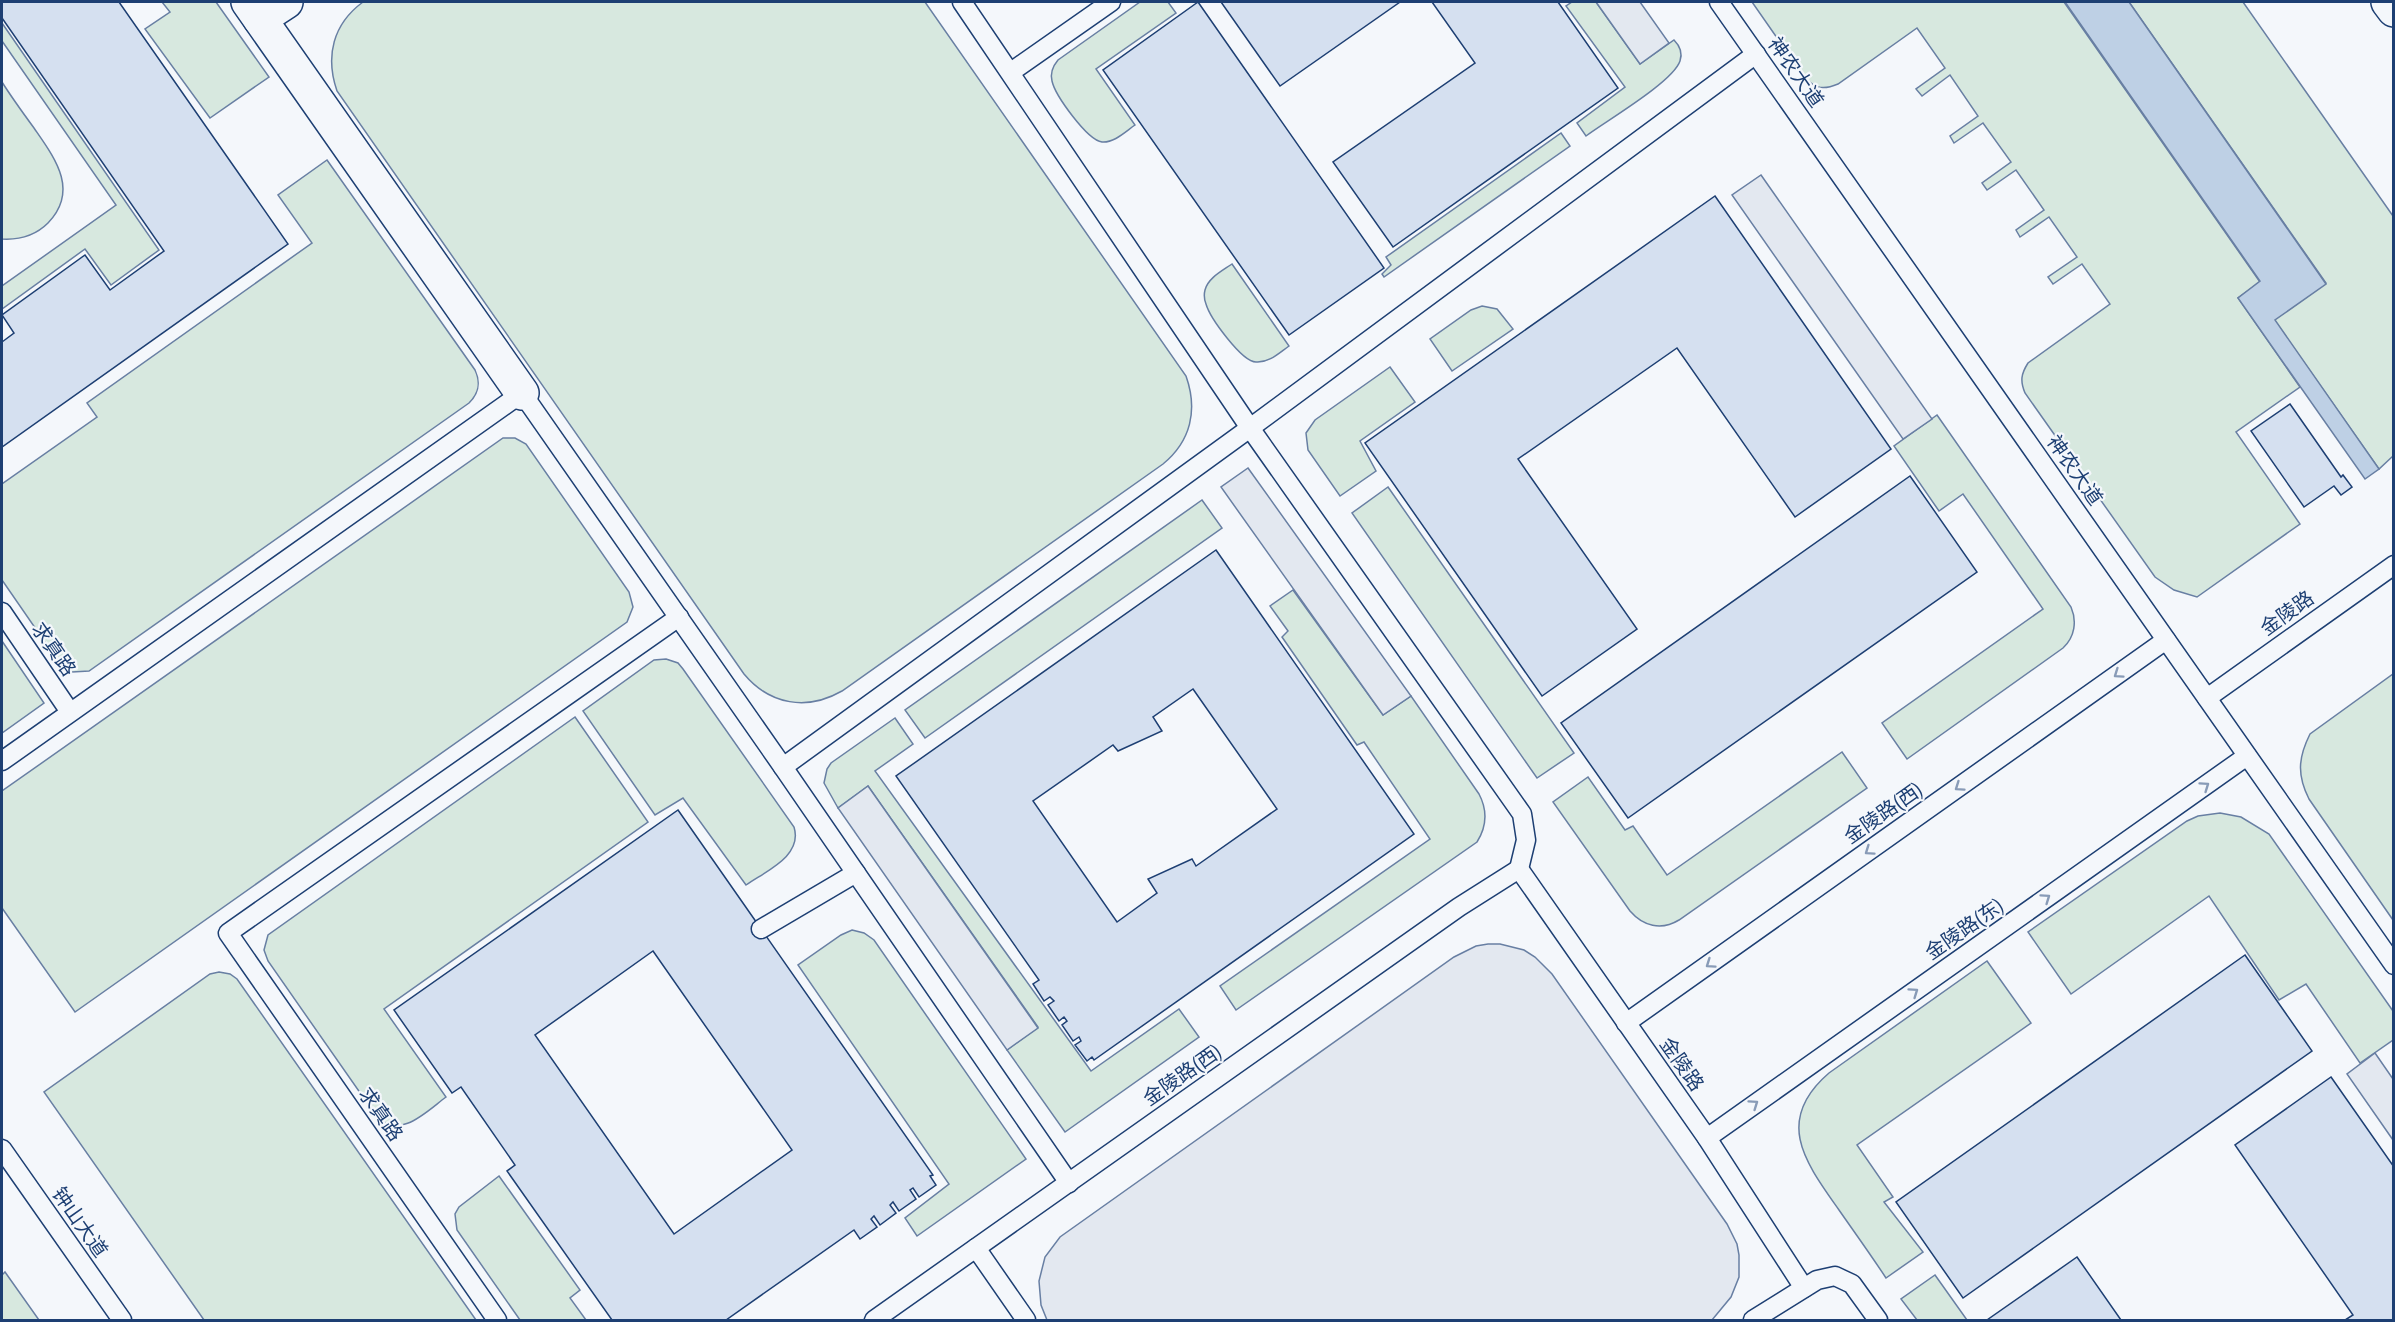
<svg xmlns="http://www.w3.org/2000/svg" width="2395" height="1322" viewBox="0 0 2395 1322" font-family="'Asap Condensed','Noto Sans SC',sans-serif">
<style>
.green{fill:#d7e8df;stroke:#687fa3;stroke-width:1.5}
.parking{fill:#e3e8f0;stroke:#687fa3;stroke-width:1.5}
.water{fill:#bed0e5;stroke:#687fa3;stroke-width:1.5}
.building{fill:#d5e0f0;stroke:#1d3f73;stroke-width:1.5;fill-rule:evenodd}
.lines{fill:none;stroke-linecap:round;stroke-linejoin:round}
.service-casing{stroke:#1d3f73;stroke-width:21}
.minor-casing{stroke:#1d3f73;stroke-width:36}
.tertiary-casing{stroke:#1d3f73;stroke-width:36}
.service{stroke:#f4f7fb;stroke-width:18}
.minor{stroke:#f4f7fb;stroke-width:33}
.tertiary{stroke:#f4f7fb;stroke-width:33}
.oneway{stroke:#889bb7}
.labels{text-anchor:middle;stroke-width:4.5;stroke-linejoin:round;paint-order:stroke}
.street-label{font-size:20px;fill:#1d3f73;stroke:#f4f7fb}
</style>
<rect width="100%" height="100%" fill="#f4f7fb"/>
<g class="green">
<path d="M 162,2 L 216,2 L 269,77 L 210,118 L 145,29 L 170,12 Z"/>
<path d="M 363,2 L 925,2 L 1186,376 C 1198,410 1191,441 1163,464 L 842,691 C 807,711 770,705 744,674 L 337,91 C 325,56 333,24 363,2 Z"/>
<path d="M 1140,2 L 1168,2 L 1176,13 L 1096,69 L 1135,125 C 1125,132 1114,143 1102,142 C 1087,140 1055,95 1052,81 C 1050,73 1053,66 1058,60 Z"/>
<path d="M 1572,2 L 1596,2 L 1640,64 L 1674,40 C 1680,46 1683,52 1680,61 C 1673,82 1606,121 1586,136 L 1577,123 L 1625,87 L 1566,6 Z"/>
<path d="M 1752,2 L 2064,2 L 2260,282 L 2238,298 L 2300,387 L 2236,432 L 2300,524 L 2197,597 L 2174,590 L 2155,577 L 2025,393 C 2020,381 2021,374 2028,363 L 2110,304 L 2082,264 L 2053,284 L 2048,277 L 2077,257 L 2049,217 L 2020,237 L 2016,230 L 2044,210 L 2016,170 L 1987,190 L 1982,183 L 2011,162 L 1983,123 L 1954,143 L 1950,136 L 1978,116 L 1950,75 L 1922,96 L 1916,89 L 1945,68 L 1917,28 L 1838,84 C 1824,90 1816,89 1805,78 Z"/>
<path d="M 2129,2 L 2243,2 L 2393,216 L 2393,456 L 2379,469 L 2274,320 L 2326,283 Z"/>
<path d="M 2,23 L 159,250 L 111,285 L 85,249 L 2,309 L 2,286 L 116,205 L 2,41 Z"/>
<path d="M 2,82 C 12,98 23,113 34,128 C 54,157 80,190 48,223 C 35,236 19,240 2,239 Z"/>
<path d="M 1561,133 L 1570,146 L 1384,277 L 1382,274 L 1391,265 L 1386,257 Z"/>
<path d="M 327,160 L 475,370 C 481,383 479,393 469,403 L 89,671 L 72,672 L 60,664 L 2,580 L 2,484 L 97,417 L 87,403 L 312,243 L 278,195 Z"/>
<path d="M 1232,264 L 1289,346 C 1279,353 1269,363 1256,362 C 1242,362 1210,318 1206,304 C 1204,299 1204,294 1205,290 C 1208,278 1222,271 1232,264 Z"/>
<path d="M 1482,306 L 1497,309 L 1513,329 L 1452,371 L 1430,339 L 1471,310 Z"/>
<path d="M 1390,367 L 1415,402 L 1360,441 L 1376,471 L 1340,496 L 1308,450 L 1306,433 L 1315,420 Z"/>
<path d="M 1937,415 L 2071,607 C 2077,621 2075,637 2063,648 L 1907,759 L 1882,723 L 2043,609 L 1963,494 L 1939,511 L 1894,446 Z"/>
<path d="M 503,438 L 515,438 L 526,444 L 629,592 L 633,607 L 627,622 L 75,1012 L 2,908 L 2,791 Z"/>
<path d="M 1388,487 L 1574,753 L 1537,778 L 1352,513 Z"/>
<path d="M 1202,500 L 1222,528 L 925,738 L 905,710 Z"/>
<path d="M 1293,590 L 1383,715 L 1411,696 L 1479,794 C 1488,811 1487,826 1477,842 L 1236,1010 L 1220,986 L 1430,839 L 1364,742 L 1357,745 L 1282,637 L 1288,631 L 1270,606 Z"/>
<path d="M 2,641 L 44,703 L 2,733 Z"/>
<path d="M 666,659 L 678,663 L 683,669 L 794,827 C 803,856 766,871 746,885 L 683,798 L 655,815 L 583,711 L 654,660 Z"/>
<path d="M 2393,674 L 2393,920 L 2309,799 C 2297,775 2298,758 2310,734 Z"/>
<path d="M 575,717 L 648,822 L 384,1009 L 446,1097 C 427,1111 400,1140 377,1117 L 268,961 L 264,950 L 268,935 Z"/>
<path d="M 895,718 L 913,744 L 875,771 L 1091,1071 L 1179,1009 L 1199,1037 L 1065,1132 L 1007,1050 L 1038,1027 L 868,786 L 838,808 L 824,783 L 827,769 L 831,763 Z"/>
<path d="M 1842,752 L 1867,788 L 1679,920 C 1661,931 1643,926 1630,911 L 1553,802 L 1588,777 L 1625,830 L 1633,826 L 1667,875 Z"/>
<path d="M 2220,813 L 2241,817 L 2269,834 L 2393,1011 L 2393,1040 L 2360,1063 L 2306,984 L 2279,1000 L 2209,896 L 2071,994 L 2028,932 L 2187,821 L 2198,816 Z"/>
<path d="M 852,930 L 864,933 L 874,940 L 1026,1159 L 917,1236 L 905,1218 L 949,1184 L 798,965 L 841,935 Z"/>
<path d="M 1987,961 L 2031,1023 L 1857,1145 L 1893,1197 L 1884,1202 L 1923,1252 L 1886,1278 C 1871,1255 1855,1233 1839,1210 C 1806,1163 1773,1121 1829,1073 Z"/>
<path d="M 219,972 L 230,974 L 237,979 L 476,1320 L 204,1320 L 44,1092 L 210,974 Z"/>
<path d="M 499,1176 L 580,1290 L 570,1298 L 586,1320 L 520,1320 L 457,1230 L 455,1214 L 459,1207 Z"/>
<path d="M 5,1272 L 39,1320 L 2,1320 L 2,1275 Z"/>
<path d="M 1935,1275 L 1967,1320 L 1917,1320 L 1901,1299 Z"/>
</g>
<g class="parking">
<path d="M 1596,2 L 1640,2 L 1669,43 L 1640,64 Z"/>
<path d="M 1761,175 L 1932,419 L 1903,439 L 1732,195 Z"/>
<path d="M 1248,468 L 1411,696 L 1383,715 L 1221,487 Z"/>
<path d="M 868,786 L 1038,1028 L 1007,1050 L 838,808 Z"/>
<path d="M 1488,944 L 1500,944 L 1524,950 L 1535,957 L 1552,974 L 1727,1224 L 1737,1244 L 1739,1255 L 1739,1277 L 1731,1297 L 1712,1320 L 1047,1320 L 1041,1305 L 1039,1281 L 1045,1257 L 1060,1237 L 1454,957 L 1476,946 Z"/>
<path d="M 2375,1053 L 2393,1079 L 2393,1140 L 2347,1074 Z"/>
</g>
<path class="water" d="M 2065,2 L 2129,2 L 2326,284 L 2275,320 L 2379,469 L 2365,479 L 2238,298 L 2260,281 Z"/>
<g class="building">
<path d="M 2,2 L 119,2 L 288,244 L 2,447 L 2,342 L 14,333 L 2,315 L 85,255 L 110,290 L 164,251 L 2,18 Z"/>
<path d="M 1198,2 L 1384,268 L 1289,335 L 1103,70 Z"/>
<path d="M 1221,2 L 1400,2 L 1280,86 Z"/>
<path d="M 1432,2 L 1558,2 L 1618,88 L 1393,247 L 1333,162 L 1475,63 Z"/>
<path d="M 1715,196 L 1891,449 L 1795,517 L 1677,348 L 1518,459 L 1637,629 L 1542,696 L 1365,443 Z"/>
<path d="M 2290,404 L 2341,477 L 2343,475 L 2352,487 L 2341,495 L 2334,486 L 2304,507 L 2251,431 Z"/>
<path d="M 1910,476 L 1977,572 L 1628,818 L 1561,723 Z"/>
<path d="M 1216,550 L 1414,834 L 1094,1060 L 1092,1057 L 1087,1061 L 1075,1045 L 1081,1041 L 1079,1037 L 1073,1041 L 1062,1025 L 1067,1021 L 1064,1017 L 1059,1021 L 1048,1005 L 1054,1001 L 1050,997 L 1044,1001 L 1033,984 L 1039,980 L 896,776 ZM 1193,689 L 1277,809 L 1196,866 L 1192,859 L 1148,879 L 1157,893 L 1117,922 L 1033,801 L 1113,745 L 1118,751 L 1162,731 L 1153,717 Z"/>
<path d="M 678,810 L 933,1175 L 930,1176 L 936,1185 L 919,1197 L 913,1188 L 910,1190 L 916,1199 L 899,1211 L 893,1202 L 890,1205 L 896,1213 L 880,1225 L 874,1216 L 871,1219 L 877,1227 L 860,1239 L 854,1230 L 726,1320 L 612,1320 L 507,1171 L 515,1165 L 461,1087 L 452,1093 L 394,1010 ZM 653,951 L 792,1150 L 674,1234 L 535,1035 Z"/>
<path d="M 2245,955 L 2312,1051 L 1963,1298 L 1896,1202 Z"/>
<path d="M 2331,1077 L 2394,1167 L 2394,1320 L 2345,1320 L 2353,1315 L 2235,1145 Z"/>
<path d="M 2077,1257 L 2121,1320 L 1987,1320 Z"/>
</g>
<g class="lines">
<g class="service-casing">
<g id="service">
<path d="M 962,2 L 1250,428 L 1522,814 L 1526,840 L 1519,869"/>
<path d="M 1719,2 L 2394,965"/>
<path d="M 1011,72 L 1111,2"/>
<path d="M 2,612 L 70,712"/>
<path d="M 2207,698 L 2394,565"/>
<path d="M 2,761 L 522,393 L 783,767 L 1069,1183"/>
<path d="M 783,767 L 1250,428 L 1756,54"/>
<path d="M 1519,869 L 1707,1138 L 1804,1288"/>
<path d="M 761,929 L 856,873"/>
<path d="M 1626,1023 L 2166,640"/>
<path d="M 1707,1138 L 2247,756"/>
<path d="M 2,1149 L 122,1320"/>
<path d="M 976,1248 L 1026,1320"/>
<path d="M 497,1320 L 228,933 L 679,617"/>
<path d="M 874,1320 L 1459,907 L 1519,869"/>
<path d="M 1753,1320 L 1817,1280 L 1835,1276 L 1852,1284 L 1878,1320"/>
</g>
</g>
<g class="minor-casing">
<g id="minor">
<path d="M 248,2 L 522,393"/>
<path d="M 260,19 L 286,2"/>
</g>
</g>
<g class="tertiary-casing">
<path id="tertiary" d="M 2388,2 L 2394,10"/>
</g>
<use href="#service" class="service"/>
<use href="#minor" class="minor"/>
<use href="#tertiary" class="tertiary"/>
</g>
<defs><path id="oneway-chevron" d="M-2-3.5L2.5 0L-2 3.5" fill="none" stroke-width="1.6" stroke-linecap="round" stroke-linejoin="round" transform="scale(1.5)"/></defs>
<g class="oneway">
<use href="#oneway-chevron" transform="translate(2118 674) rotate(145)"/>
<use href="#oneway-chevron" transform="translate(2205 786) rotate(-35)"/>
<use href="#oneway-chevron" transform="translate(1959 787) rotate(145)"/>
<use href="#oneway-chevron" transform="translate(1869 851) rotate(145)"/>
<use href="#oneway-chevron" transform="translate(2046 898) rotate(-35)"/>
<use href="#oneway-chevron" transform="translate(1710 964) rotate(145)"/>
<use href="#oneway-chevron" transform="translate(1914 992) rotate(-35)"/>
<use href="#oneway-chevron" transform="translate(1754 1104) rotate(-35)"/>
</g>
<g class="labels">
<g class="street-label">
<text transform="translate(1796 72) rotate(55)" y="7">神农大道</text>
<text transform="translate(2075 470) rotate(55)" y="7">神农大道</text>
<text transform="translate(2287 613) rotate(-36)" y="7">金陵路</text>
<text transform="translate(54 649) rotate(55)" y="7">求真路</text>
<text transform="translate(1883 813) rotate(-35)" y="7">金陵路(西)</text>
<text transform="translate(1964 929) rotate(-35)" y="7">金陵路(东)</text>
<text transform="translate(1682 1064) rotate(55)" y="7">金陵路</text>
<text transform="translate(1182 1075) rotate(-35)" y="7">金陵路(西)</text>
<text transform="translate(381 1114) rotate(55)" y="7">求真路</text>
<text transform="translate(80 1222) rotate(55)" y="7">钟山大道</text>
</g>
</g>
<rect width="2395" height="1322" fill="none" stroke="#1d3f73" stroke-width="6"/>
</svg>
